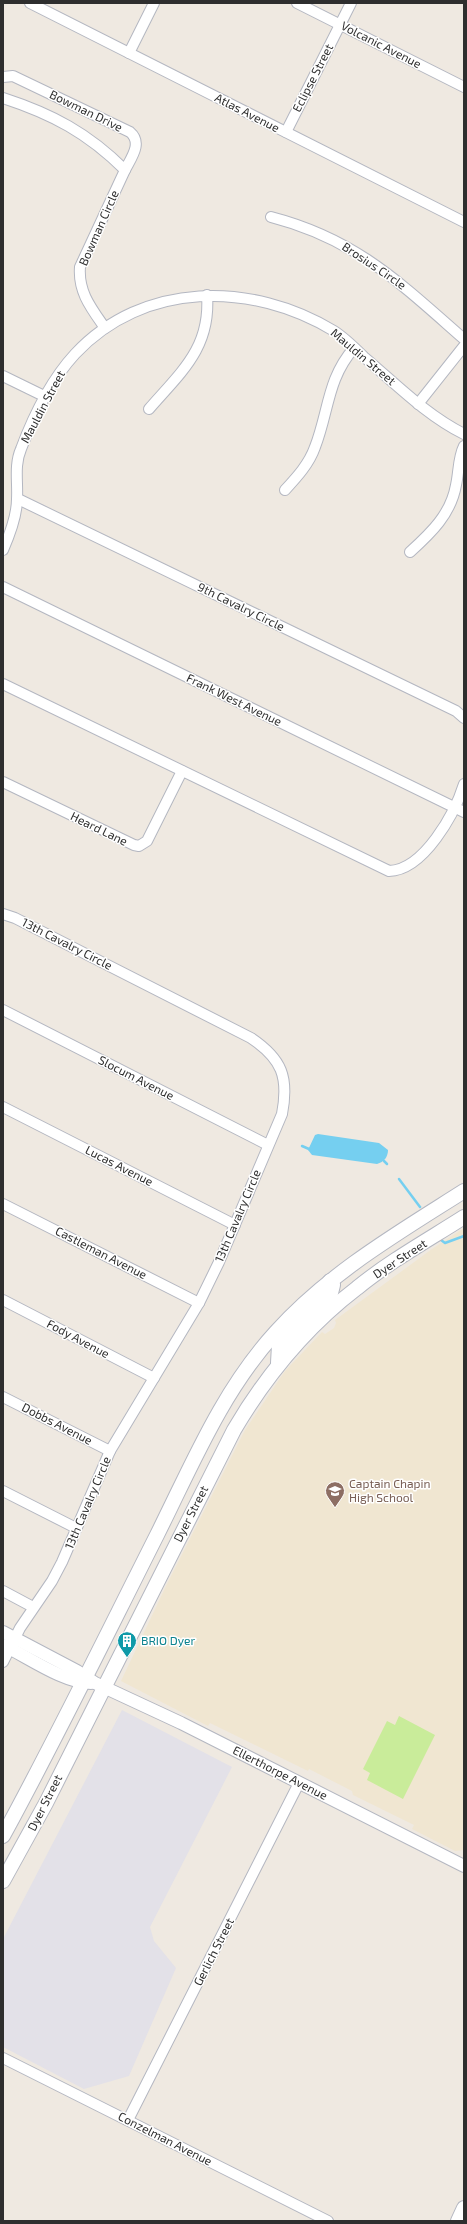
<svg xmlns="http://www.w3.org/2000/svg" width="467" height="2224" viewBox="0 0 467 2224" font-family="'Exo 2',sans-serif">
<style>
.industrial{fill:#e3e1e8}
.education{fill:#f0e6d1}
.pitch{fill:#c9ec9a}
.water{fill:#75cff0}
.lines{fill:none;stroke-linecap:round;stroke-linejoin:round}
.stream{stroke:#75cff0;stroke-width:2.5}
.minor-casing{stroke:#b4b7c1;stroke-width:12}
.tertiary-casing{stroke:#b4b7c1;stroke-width:14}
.secondary-casing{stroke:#b4b7c1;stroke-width:16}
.minor{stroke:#fff;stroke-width:10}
.tertiary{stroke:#fff;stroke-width:12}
.secondary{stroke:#fff;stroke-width:14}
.labels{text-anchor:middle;stroke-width:3;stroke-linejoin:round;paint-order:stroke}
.street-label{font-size:12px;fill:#2e2e2e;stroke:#fff}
.education-label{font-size:12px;fill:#785e54;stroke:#fff;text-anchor:start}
.culture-label{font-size:12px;fill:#0d838f;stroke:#fff;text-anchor:start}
</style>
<rect width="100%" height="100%" fill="#efe9e1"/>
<path class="industrial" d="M 122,1710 L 232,1767 L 150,1927 L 154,1941 L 176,1968 L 129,2076 L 84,2089 L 3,2047 L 3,1939 Z"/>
<path class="education" d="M 464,1228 L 464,1850 L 455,1851 L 412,1829 L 414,1825 L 353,1795 L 352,1791 L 309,1769 L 308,1771 L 210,1723 L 208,1726 L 121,1681 L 166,1586 L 245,1430 L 285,1371 L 322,1332 L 325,1334 L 334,1328 L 336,1323 L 335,1320 L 432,1249 Z"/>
<path class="pitch" d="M 399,1716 L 435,1735 L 403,1799 L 367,1780 L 370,1773 L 363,1769 L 387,1721 L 395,1725 Z"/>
<path class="water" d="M 318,1134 L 379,1143 L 388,1150 C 388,1157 384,1162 377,1164 L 312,1155 L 308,1150 L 315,1135 Z"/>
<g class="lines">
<g class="stream">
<path d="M 302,1146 L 309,1149"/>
<path d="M 384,1161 L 387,1164"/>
<path d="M 399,1179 L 420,1207"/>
<path d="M 441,1240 L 445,1243 L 464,1236"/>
</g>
<g class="minor-casing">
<g id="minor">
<path d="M 30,3 L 464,222"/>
<path d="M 297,3 L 464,87"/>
<path d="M 129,53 L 154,3"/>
<path d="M 3,77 L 13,76 L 130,132 C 143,143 131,158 125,170 C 88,133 52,114 3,98"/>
<path d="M 286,132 L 351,3"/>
<path d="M 271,217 C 356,239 400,283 464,339"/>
<path d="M 105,328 C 91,308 78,292 80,267 L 125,170"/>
<path d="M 3,376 L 46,397"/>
<path d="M 418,404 L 464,346"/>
<path d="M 149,409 C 181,372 211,348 207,295"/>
<path d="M 285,490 C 297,477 309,464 315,447 C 329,411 327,379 354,348"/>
<path d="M 18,499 L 456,711 L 464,718"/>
<path d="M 3,550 C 10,534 17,516 17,499 C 18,482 14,465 21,449 C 33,417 51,380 75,354 C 143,281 252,281 334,331 C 345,338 355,348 364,357 C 396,384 426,415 464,434"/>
<path d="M 410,552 C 431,533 451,514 456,485 C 459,472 458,458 464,446"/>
<path d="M 3,587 L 464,812"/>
<path d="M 3,684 L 389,871 C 424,870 455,813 464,784"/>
<path d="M 3,782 L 134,845 L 139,846 L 147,841 L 182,771"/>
<path d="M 3,914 L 15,918 L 251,1038 C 282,1059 289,1077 282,1114 L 219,1262 L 199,1303 L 110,1451 L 62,1562 L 52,1581 L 20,1628 L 3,1662"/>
<path d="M 3,1010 L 268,1145"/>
<path d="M 3,1107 L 235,1225"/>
<path d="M 3,1204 L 199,1303"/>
<path d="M 3,1300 L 154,1378"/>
<path d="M 3,1397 L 110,1451"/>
<path d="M 3,1491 L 76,1528"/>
<path d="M 3,1591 L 33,1607"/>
<path d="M 3,2058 L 328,2221"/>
<path d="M 128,2120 L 299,1783"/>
</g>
</g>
<g class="tertiary-casing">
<g id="tertiary">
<path d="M 3,1632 L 77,1671 L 95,1683 L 181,1723 L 464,1866"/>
<path d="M 3,1645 C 28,1657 64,1683 91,1683"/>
</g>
</g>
<g class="secondary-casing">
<g id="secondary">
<path d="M 278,1363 L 279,1345 L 331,1293 L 333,1285 L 330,1281"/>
<path d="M 3,1836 C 57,1737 106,1636 157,1535 C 192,1465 222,1391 276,1332 C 329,1273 398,1233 464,1191"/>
<path d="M 3,1881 L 46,1803 L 234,1430 C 267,1374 306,1327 357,1288 C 390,1261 428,1240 464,1217"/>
<path d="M 458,2221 L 464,2208"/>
</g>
</g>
<use href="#minor" class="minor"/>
<use href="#tertiary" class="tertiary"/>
<use href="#secondary" class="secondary"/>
</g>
<defs>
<g id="school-pin" transform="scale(1)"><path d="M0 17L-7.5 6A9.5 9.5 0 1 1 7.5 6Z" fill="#8d6e63" stroke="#fff"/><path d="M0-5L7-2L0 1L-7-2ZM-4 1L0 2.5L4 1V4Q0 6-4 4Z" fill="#fff"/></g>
<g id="building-pin" transform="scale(1)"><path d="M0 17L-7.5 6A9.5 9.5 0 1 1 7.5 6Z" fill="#0f9aa8" stroke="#fff"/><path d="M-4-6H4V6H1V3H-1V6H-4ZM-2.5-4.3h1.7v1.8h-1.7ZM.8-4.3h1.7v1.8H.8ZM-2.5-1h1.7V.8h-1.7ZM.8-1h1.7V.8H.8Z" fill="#fff"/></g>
</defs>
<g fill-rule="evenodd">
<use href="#school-pin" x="335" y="1491"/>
<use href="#building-pin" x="127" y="1641"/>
</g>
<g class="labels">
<g class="street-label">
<text transform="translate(381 45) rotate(27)" y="4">Volcanic Avenue</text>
<text transform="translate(313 78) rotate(-63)" y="4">Eclipse Street</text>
<text transform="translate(86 111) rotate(26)" y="4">Bowman Drive</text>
<text transform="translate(247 113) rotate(27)" y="4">Atlas Avenue</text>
<text transform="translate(99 228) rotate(-66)" y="4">Bowman Circle</text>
<text transform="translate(374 266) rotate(34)" y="4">Brosius Circle</text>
<text transform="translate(363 357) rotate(40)" y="4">Mauldin Street</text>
<text transform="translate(43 407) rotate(-62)" y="4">Mauldin Street</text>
<text transform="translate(241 607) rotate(26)" y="4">9th Cavalry Circle</text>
<text transform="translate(234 700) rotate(26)" y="4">Frank West Avenue</text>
<text transform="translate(99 829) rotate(26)" y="4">Heard Lane</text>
<text transform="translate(67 944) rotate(27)" y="4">13th Cavalry Circle</text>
<text transform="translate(136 1078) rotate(27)" y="4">Slocum Avenue</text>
<text transform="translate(119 1166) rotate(27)" y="4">Lucas Avenue</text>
<text transform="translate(238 1216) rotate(-67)" y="4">13th Cavalry Circle</text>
<text transform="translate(101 1253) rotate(27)" y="4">Castleman Avenue</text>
<text transform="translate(400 1259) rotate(-33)" y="4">Dyer Street</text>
<text transform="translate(78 1339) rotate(28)" y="4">Fody Avenue</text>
<text transform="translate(57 1424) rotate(27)" y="4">Dobbs Avenue</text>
<text transform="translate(88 1503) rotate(-67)" y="4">13th Cavalry Circle</text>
<text transform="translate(191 1514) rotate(-63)" y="4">Dyer Street</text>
<text transform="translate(280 1773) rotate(27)" y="4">Ellerthorpe Avenue</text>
<text transform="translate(45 1803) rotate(-63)" y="4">Dyer Street</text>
<text transform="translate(214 1952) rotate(-63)" y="4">Gerlich Street</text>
<text transform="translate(165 2139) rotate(27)" y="4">Conzelman Avenue</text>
</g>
<g class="education-label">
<text x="349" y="1488">Captain Chapin<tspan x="349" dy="14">High School</tspan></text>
</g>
<g class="culture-label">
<text x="141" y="1645">BRIO Dyer</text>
</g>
</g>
<rect width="467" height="2224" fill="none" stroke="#2e2e2e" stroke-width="8"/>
</svg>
